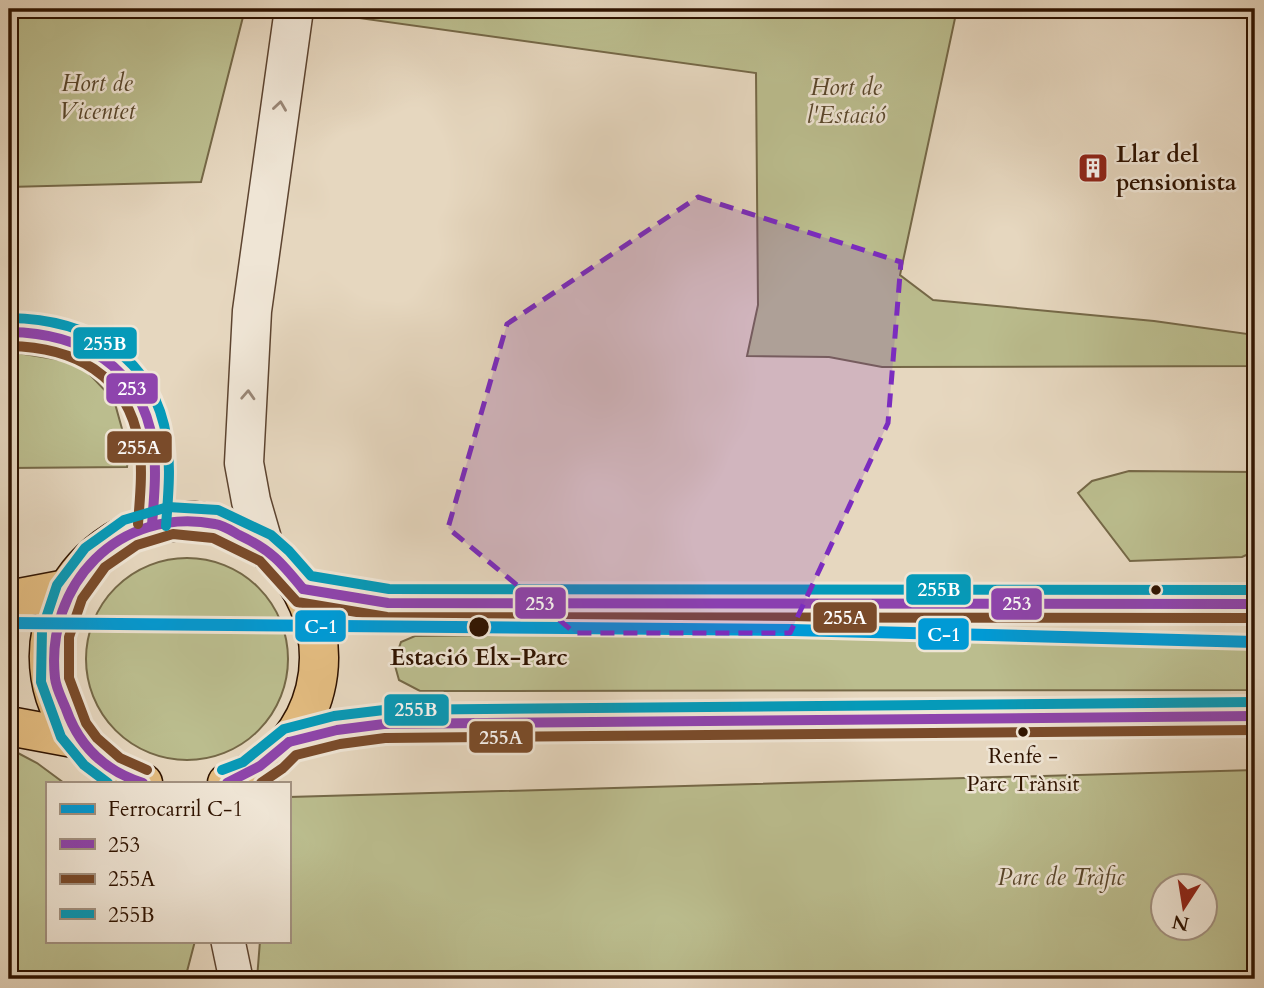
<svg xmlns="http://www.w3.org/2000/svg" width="1264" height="988" viewBox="0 0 1264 988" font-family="Cardo,serif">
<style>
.green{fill:#bbbd8e;stroke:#756847;stroke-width:2;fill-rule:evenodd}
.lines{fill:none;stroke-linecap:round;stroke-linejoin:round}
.minor-casing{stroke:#5d4430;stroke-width:36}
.tertiary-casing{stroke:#5d4430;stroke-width:41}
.trunk-casing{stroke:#2f1300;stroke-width:41}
.minor{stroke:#efe5d5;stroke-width:33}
.tertiary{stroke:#efe5d5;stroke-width:38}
.trunk{stroke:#e3bc80;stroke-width:38}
.bus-1-casing{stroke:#efe5d5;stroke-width:16}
.bus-2-casing{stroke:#efe5d5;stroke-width:16}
.bus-3-casing{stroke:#efe5d5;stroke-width:16}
.bus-1{stroke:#8e44ad;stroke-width:10}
.bus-2{stroke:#7a4b2a;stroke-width:10}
.bus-3{stroke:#059ab9;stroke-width:10}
.rail-1-casing{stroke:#efe5d5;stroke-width:18}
.rail-1{stroke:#009ad5;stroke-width:12}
.oneway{stroke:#998675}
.marked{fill:#7b2cbf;fill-opacity:0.2;stroke:#7b2cbf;stroke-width:5;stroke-dasharray:14 9;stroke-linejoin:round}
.bus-dot{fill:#2f1300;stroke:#efe5d5;stroke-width:2.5}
.labels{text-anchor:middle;stroke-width:5;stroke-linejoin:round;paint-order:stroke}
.bus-label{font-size:22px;fill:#2f1300;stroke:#efe5d5}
.park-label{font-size:24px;font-style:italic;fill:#59462b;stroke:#efe5d5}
.poi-label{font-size:24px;font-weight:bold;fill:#2f1300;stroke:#efe5d5;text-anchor:start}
.stop-label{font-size:24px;font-weight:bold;fill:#2f1300;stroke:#efe5d5}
.line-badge{stroke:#efe5d5;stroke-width:2.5}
.badge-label{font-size:19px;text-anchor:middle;font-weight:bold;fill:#fff}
</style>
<rect width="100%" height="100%" fill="#e6d7bf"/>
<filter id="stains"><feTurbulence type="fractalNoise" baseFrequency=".00286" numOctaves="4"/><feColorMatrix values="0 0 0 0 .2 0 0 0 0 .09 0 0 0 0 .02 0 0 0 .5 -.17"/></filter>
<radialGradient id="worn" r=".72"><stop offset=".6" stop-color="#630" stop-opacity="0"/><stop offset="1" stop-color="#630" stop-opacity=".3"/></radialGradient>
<g class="green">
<path d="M 9,9 L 245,9 L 201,182 L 9,187 Z"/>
<path d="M 331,9 L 957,9 L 900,275 L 933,300 L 1154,321 L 1255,335 L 1255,366 L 882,367 L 829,357 L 747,356 L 758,305 L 756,73 L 330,14 Z"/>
<path d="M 12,352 L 79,363 L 114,400 L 129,454 L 127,467 L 9,468 L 9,353 Z"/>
<path d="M 1129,471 L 1255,472 L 1255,551 L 1242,557 L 1130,561 L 1078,493 L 1092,481 Z"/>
<circle cx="187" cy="659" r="101"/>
<path d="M 677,633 L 1255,635 L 1255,690 L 420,691 L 399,680 L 394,662 L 401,642 L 415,636 Z"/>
<path d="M 16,752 L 37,763 L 64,783 L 47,783 L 47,941 L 195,941 L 185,979 L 9,979 L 9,757 Z"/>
<path d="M 1255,770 L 1255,979 L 257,979 L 260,941 L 289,941 L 289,797 ZM 1162,886 L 1204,886 L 1204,928 L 1162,928 Z"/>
</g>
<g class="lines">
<g class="minor-casing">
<path id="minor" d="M 228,941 L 236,979"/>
</g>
<g class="tertiary-casing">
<path id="tertiary" d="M 264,546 L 251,501 L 244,463 L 252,311 L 294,9"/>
</g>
<g class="trunk-casing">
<g id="trunk">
<path d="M 303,589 L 388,603 L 1255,604"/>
<path d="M 9,600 L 67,589"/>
<path d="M 9,726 L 79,739"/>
<path d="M 289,742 L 337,730 L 384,724 L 1255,716"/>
<path d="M 143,783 C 121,778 101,763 86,747 C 5,662 66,529 179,521 C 203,519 230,527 250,539 C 323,580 342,678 288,743 C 271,763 250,774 227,783"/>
</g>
</g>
<use href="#minor" class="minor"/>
<use href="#tertiary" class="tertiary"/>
<use href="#trunk" class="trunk"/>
<g class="bus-1-casing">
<g id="bus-1">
<path d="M 9,332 C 82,333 141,366 153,443 C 157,470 154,498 152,525"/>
<path d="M 303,589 L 388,603 L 1255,604"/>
<path d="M 289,742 L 337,730 L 384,724 L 1255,716"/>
<path d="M 143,783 C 105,771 79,746 66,709 C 62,699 56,688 55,678 C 45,584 119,506 215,524 C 223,525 232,531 239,535 C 271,550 281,562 303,589"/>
<path d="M 227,783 L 260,766 L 289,742"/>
</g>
</g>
<g class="bus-2-casing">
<g id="bus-2">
<path d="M 9,346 C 74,347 127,374 139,443 C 143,470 140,497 138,524"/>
<path d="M 147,770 L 120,758 L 97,738 L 86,723 L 69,678 L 69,637 L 82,599 L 105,567 L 137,545 L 173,534 L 213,538 L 260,561 L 297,602 L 387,617 L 1255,618"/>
<path d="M 261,783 L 283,768 L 296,755 L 340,744 L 385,738 L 1255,730"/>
</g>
</g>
<g class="bus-3-casing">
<g id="bus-3">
<path d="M 9,318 C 89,319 154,356 167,440 C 171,469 168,497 166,526"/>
<path d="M 222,770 L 243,762 L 284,729 L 334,716 L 384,710 L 1255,702"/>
<path d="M 108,783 L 84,765 L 61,737 L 41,682 L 42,630 L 57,585 L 85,548 L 124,520 L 168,507 L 218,510 L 271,535 L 289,551 L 311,576 L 389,589 L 1255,590"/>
</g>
</g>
<use href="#bus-1" class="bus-1"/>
<use href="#bus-2" class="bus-2"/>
<use href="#bus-3" class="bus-3"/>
<g class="rail-1-casing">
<path id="rail-1" d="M 9,623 L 792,630 L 1255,642"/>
</g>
<use href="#rail-1" class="rail-1"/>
</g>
<defs><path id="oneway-chevron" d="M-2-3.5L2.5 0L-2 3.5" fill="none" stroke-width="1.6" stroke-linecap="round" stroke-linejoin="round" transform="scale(1.75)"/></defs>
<g class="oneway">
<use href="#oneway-chevron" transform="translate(280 106) rotate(-82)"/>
<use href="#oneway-chevron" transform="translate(248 395) rotate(-87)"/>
</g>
<path class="marked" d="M 698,197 L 901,262 L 888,423 L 790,633 L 575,633 L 448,528 L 507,324 Z"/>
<defs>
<g id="building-square" transform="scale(1.575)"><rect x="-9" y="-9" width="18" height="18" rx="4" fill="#8f2418" stroke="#efe5d5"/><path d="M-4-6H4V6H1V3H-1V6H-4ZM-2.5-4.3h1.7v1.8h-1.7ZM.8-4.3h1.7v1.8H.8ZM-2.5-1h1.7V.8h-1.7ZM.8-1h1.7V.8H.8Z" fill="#fff"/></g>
</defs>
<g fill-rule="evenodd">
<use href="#building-square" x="1093" y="168"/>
</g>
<g class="bus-dot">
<circle cx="1156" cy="590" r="6"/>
<circle cx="479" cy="627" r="11"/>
<circle cx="1023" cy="732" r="6"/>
</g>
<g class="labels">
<g class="bus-label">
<text x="1023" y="763">Renfe -<tspan x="1023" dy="28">Parc Trànsit</tspan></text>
</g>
<g class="park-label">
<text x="97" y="91">Hort de<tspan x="97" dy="28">Vicentet</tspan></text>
<text x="846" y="95">Hort de<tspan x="846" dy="28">l'Estació</tspan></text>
<text x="1061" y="885">Parc de Tràfic</text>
</g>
<g class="poi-label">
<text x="1116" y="162">Llar del<tspan x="1116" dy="28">pensionista</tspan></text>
</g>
<g class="stop-label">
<text x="479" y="665">Estació Elx-Parc</text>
</g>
</g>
<g class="line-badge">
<rect x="72" y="326" width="66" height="34" rx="7" fill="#059ab9"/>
<rect x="105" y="372" width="54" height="33" rx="7" fill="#8e44ad"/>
<rect x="106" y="430" width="67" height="34" rx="7" fill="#7a4b2a"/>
<rect x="905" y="573" width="67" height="33" rx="7" fill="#059ab9"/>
<rect x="514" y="586" width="53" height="34" rx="7" fill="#8e44ad"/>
<rect x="990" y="587" width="53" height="34" rx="7" fill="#8e44ad"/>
<rect x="812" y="601" width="66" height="33" rx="7" fill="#7a4b2a"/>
<rect x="294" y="609" width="53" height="34" rx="7" fill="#009ad5"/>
<rect x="917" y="617" width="53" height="34" rx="7" fill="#009ad5"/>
<rect x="383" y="693" width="67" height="34" rx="7" fill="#059ab9"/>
<rect x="468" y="720" width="66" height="34" rx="7" fill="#7a4b2a"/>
</g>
<g class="badge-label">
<text x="105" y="350">255B</text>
<text x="132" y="395">253</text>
<text x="139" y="454">255A</text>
<text x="939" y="596">255B</text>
<text x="540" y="610">253</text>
<text x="1017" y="610">253</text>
<text x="845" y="624">255A</text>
<text x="321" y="633">C-1</text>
<text x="944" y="641">C-1</text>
<text x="416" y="716">255B</text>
<text x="501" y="744">255A</text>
</g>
<rect width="1264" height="988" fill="none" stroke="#e6d7bf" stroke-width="35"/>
<rect x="10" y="10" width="1243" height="967" fill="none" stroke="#2f1300" stroke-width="3.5"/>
<rect x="18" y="18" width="1229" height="953" fill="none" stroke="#2f1300" stroke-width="2"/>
<rect x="46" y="782" width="245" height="161" fill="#efe5d5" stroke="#a29180" stroke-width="2"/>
<rect x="60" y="804" width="35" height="10" fill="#009ad5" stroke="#a29180" stroke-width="2"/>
<text x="108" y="816" font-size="21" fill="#2f1300">Ferrocarril C-1</text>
<rect x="60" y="839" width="35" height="10" fill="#8e44ad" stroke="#a29180" stroke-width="2"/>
<text x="108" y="852" font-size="21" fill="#2f1300">253</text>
<rect x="60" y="874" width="35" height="10" fill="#7a4b2a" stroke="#a29180" stroke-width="2"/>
<text x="108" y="886" font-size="21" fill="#2f1300">255A</text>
<rect x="60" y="909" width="35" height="10" fill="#059ab9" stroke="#a29180" stroke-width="2"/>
<text x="108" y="922" font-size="21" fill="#2f1300">255B</text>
<g transform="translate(1184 907) rotate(192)"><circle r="33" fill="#efe5d5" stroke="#a29180" stroke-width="2"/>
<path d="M0-5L12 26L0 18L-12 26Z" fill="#8f2418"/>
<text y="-10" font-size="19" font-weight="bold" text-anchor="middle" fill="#2f1300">N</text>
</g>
<rect width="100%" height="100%" filter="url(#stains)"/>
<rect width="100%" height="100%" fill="url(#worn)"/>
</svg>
